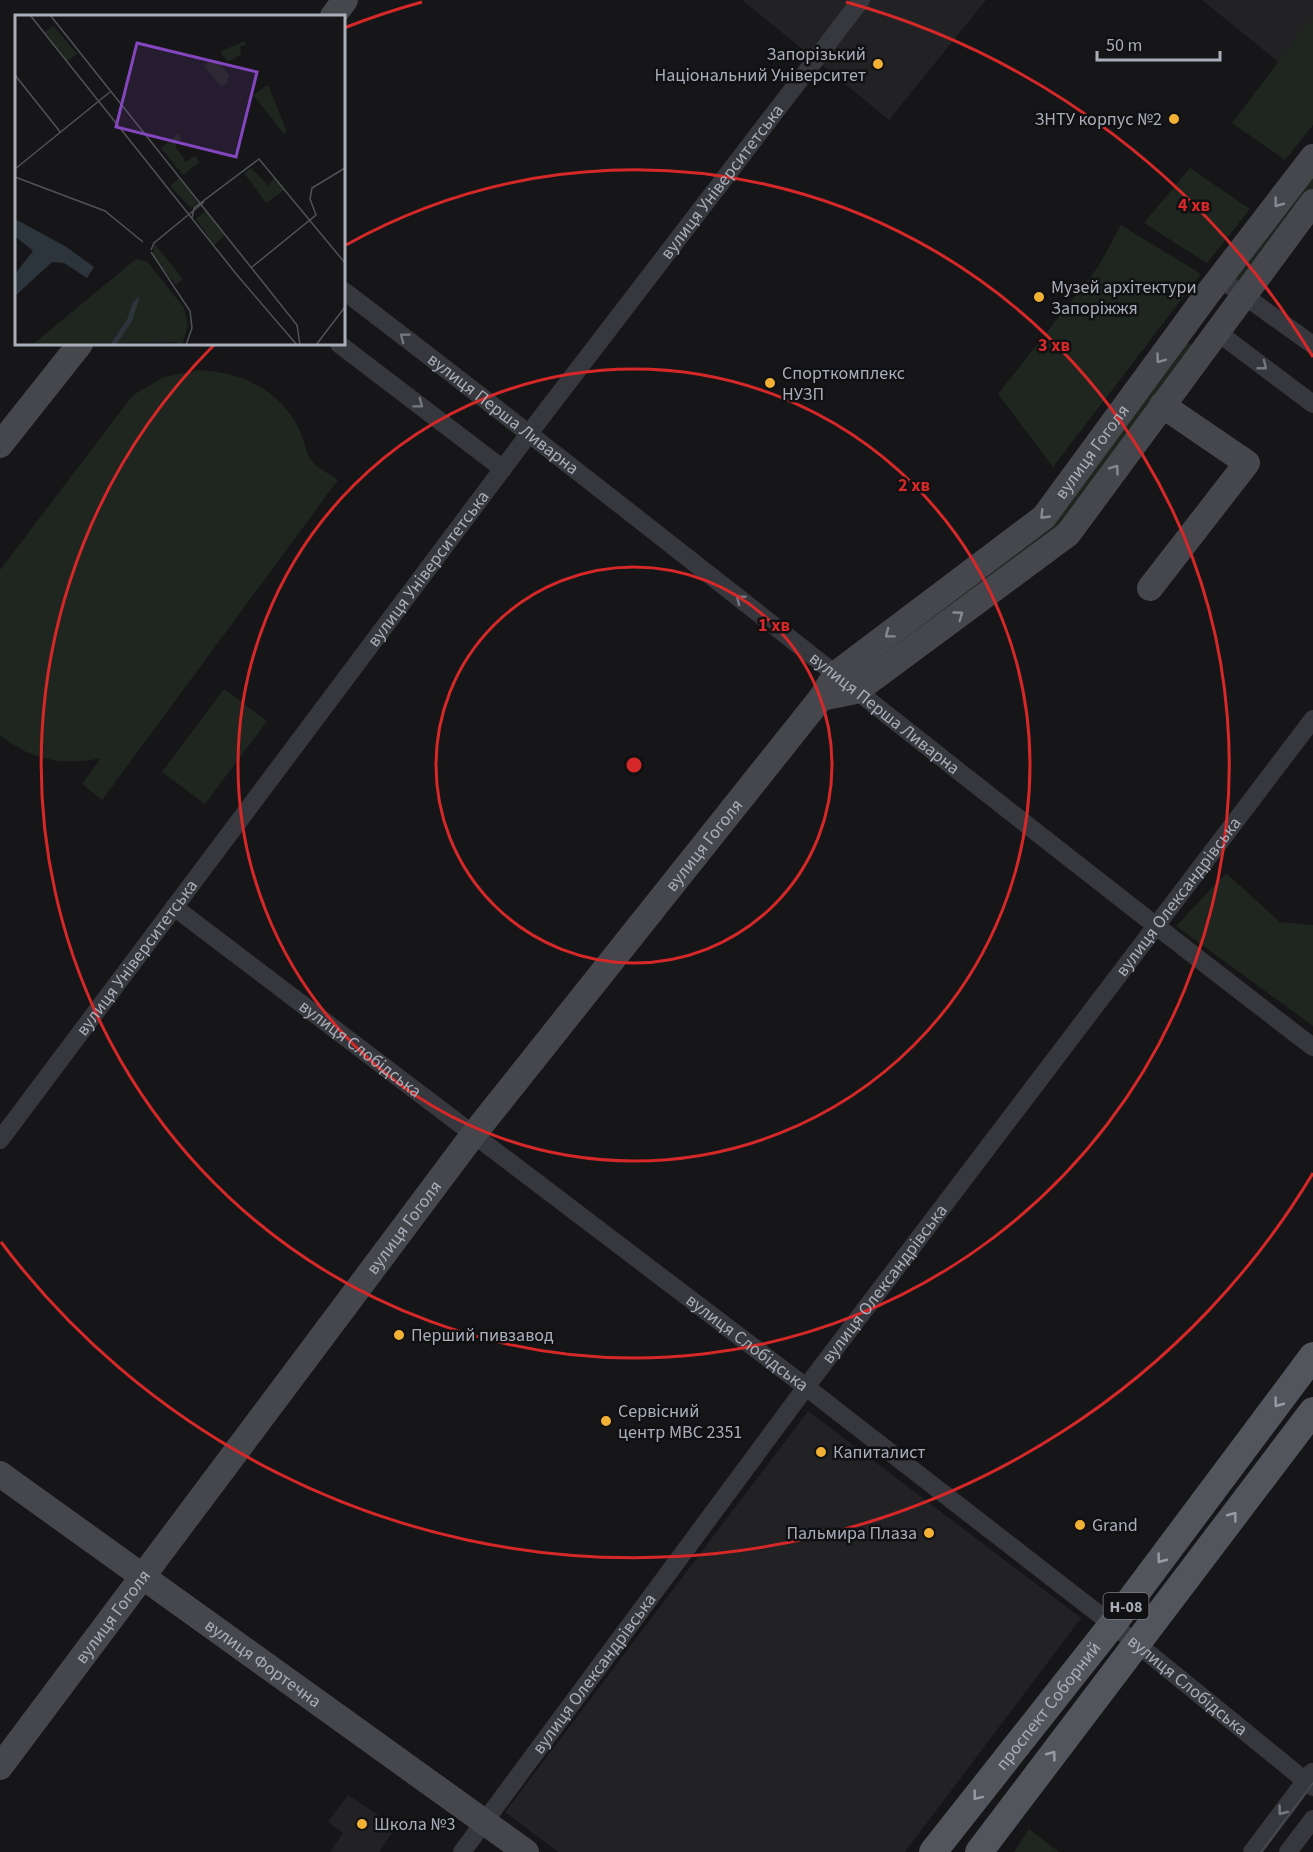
<svg xmlns="http://www.w3.org/2000/svg" width="1313" height="1852" viewBox="0 0 1313 1852" font-family="'Source Sans 3',sans-serif">
<style>
.built{fill:#222225}
.green{fill:#1e261f}
.lines{fill:none;stroke-linecap:round;stroke-linejoin:round}
.street{stroke:#37383d;stroke-width:18}
.secondary{stroke:#45474d;stroke-width:26}
.primary{stroke:#53555c;stroke-width:28}
.tram{stroke:#4a4c52;stroke-width:1.5}
.oneway{stroke:#858993}
.oneway2{stroke:#757881}
.oneway3{stroke:#979ba6}
.ring{fill:none;stroke:#d62828;stroke-width:3}
.poi-dot{fill:#f2b134;stroke:#111113;stroke-width:2}
.labels{text-anchor:middle;stroke-width:5;stroke-linejoin:round;paint-order:stroke}
.shield{fill:#111113;stroke:#7b7e86;stroke-width:1.5}
.shield-label{font-size:16px;font-weight:bold;fill:#a8adb8}
.poi-label{font-size:18px;fill:#a8adb8;stroke:#111113;text-anchor:start}
.street-label{font-size:18px;fill:#a8adb8;stroke:#111113}
.inset-road{fill:none;stroke:#505258;stroke-width:1.5}
.view{fill:#8446be;fill-opacity:0.15;stroke:#8446be;stroke-width:3}
.inset-edge{fill:none;stroke:#a8adb8;stroke-width:3}
.centre{fill:#d62828;stroke:#111113;stroke-width:3}
.ring-label{font-size:18px;text-anchor:middle;font-weight:bold;fill:#d62828;stroke:#111113;stroke-width:5;stroke-linejoin:round;paint-order:stroke}
</style>
<rect width="100%" height="100%" fill="#161618"/>
<g class="built">
<path d="M 742,0 L 986,0 L 889,120 Z"/>
<path d="M 1202,0 L 1313,0 L 1313,90 Z"/>
<path d="M 808,1411 L 1081,1618 L 905,1852 L 558,1852 L 505,1812 Z"/>
<path d="M 348,1795 L 396,1827 L 379,1852 L 330,1852 L 343,1833 L 328,1822 Z"/>
</g>
<g class="green">
<path d="M 1313,16 L 1313,125 L 1285,160 L 1232,123 Z"/>
<path d="M 1190,168 L 1250,209 L 1207,263 L 1144,223 Z"/>
<path d="M 1313,169 L 1313,190 L 1243,284 L 1233,277 Z"/>
<path d="M 1121,225 L 1201,274 L 1053,467 L 998,394 L 1098,267 Z"/>
<path d="M 1184,340 L 1194,347 L 1059,528 L 876,661 L 872,657 L 1051,520 Z"/>
<path d="M 199,370 C 242,372 281,390 300,431 C 304,439 305,449 309,457 C 313,466 330,474 338,480 L 102,800 L 82,784 L 101,758 C 65,767 28,759 0,735 L 0,570 L 133,395 L 164,377 Z"/>
<path d="M 224,689 L 267,721 L 205,804 L 162,772 Z"/>
<path d="M 1226,873 L 1280,922 L 1313,925 L 1313,1026 L 1176,926 Z"/>
<path d="M 1029,1829 L 1059,1852 L 1014,1852 Z"/>
</g>
<g class="lines">
<g class="street">
<path d="M 1221,279 L 1313,345"/>
<path id="s1" d="M 344,291 C 670,539 987,798 1313,1047"/>
<path d="M 1216,331 L 1313,404"/>
<path d="M 339,344 L 503,469"/>
<path id="s2" d="M 174,907 L 806,1387 L 1136,1643 L 1313,1787"/>
<path id="s3" d="M 0,1140 L 537,423 L 861,0"/>
<path id="s4" d="M 462,1852 L 806,1387 L 1313,719"/>
<path d="M 1252,1852 L 1312,1772"/>
<path d="M 1288,1852 L 1313,1819"/>
</g>
<g class="secondary">
<path d="M 333,16 L 345,0"/>
<path d="M 0,445 L 80,344"/>
<path d="M 1150,588 L 1247,463 L 1162,405"/>
<path d="M 821,698 L 856,691 L 1068,534 L 1313,202"/>
<path id="s5" d="M 0,1474 L 526,1852"/>
<path id="s6" d="M 0,1767 L 473,1135 L 821,698 L 836,674 L 1044,517 L 1206,296 L 1313,157"/>
</g>
<g class="primary">
<path id="s7" d="M 933,1852 L 1112,1625 L 1313,1356"/>
<path d="M 979,1852 L 1313,1411"/>
</g>
<path class="tram" d="M 1261,1852 L 1313,1783"/>
</g>
<defs><path id="oneway-chevron" d="M-2-3.5L2.5 0L-2 3.5" fill="none" stroke-width="1.6" stroke-linecap="round" stroke-linejoin="round" transform="scale(1.5)"/></defs>
<g class="oneway">
<use href="#oneway-chevron" transform="translate(1278 203) rotate(127)"/>
<use href="#oneway-chevron" transform="translate(1160 359) rotate(126)"/>
<use href="#oneway-chevron" transform="translate(1115 469) rotate(-54)"/>
<use href="#oneway-chevron" transform="translate(1044 515) rotate(134)"/>
<use href="#oneway-chevron" transform="translate(959 615) rotate(-36)"/>
<use href="#oneway-chevron" transform="translate(889 634) rotate(143)"/>
</g>
<g class="oneway2">
<use href="#oneway-chevron" transform="translate(404 337) rotate(-143)"/>
<use href="#oneway-chevron" transform="translate(1263 366) rotate(38)"/>
<use href="#oneway-chevron" transform="translate(419 404) rotate(37)"/>
<use href="#oneway-chevron" transform="translate(740 599) rotate(-142)"/>
<use href="#oneway-chevron" transform="translate(1282 1811) rotate(127)"/>
</g>
<g class="oneway3">
<use href="#oneway-chevron" transform="translate(1278 1403) rotate(127)"/>
<use href="#oneway-chevron" transform="translate(1233 1516) rotate(-53)"/>
<use href="#oneway-chevron" transform="translate(1161 1559) rotate(127)"/>
<use href="#oneway-chevron" transform="translate(1052 1755) rotate(-53)"/>
<use href="#oneway-chevron" transform="translate(977 1796) rotate(128)"/>
</g>
<g class="ring">
<circle cx="634" cy="765" r="198"/>
<circle cx="634" cy="765" r="396"/>
<path d="M346 245A594 594 0 1 1 214 345"/>
<path d="M1313 1173A792 792 0 0 1 1 1242M344 28A792 792 0 0 1 422 2M846 2A792 792 0 0 1 1313 357"/>
</g>
<g class="poi-dot">
<circle cx="878" cy="64" r="6"/>
<circle cx="1174" cy="119" r="6"/>
<circle cx="1039" cy="297" r="6"/>
<circle cx="770" cy="383" r="6"/>
<circle cx="399" cy="1335" r="6"/>
<circle cx="606" cy="1421" r="6"/>
<circle cx="821" cy="1452" r="6"/>
<circle cx="1080" cy="1525" r="6"/>
<circle cx="929" cy="1533" r="6"/>
<circle cx="362" cy="1824" r="6"/>
</g>
<g class="labels">
<rect class="shield" x="1103.5" y="1593" width="45" height="26" rx="4.5"/>
<g class="shield-label">
<text x="1126" y="1612">Н-08</text>
</g>
<g class="poi-label">
<text x="866" y="60" text-anchor="end">Запорізький<tspan x="866" dy="21">Національний Університет</tspan></text>
<text x="1162" y="125" text-anchor="end">ЗНТУ корпус №2</text>
<text x="1051" y="293">Музей архітектури<tspan x="1051" dy="21">Запоріжжя</tspan></text>
<text x="782" y="379">Спорткомплекс<tspan x="782" dy="21">НУЗП</tspan></text>
<text x="411" y="1341">Перший пивзавод</text>
<text x="618" y="1417">Сервісний<tspan x="618" dy="21">центр МВС 2351</tspan></text>
<text x="833" y="1458">Капиталист</text>
<text x="1092" y="1531">Grand</text>
<text x="917" y="1539" text-anchor="end">Пальмира Плаза</text>
<text x="374" y="1830">Школа №3</text>
</g>
<g class="street-label">
<text dy="6" stroke="none"><textPath href="#s3" startOffset="1200">вулиця Університетська</textPath></text>
<text dy="6" stroke="none"><textPath href="#s1" startOffset="201">вулиця Перша Ливарна</textPath></text>
<text dy="6" stroke="none"><textPath href="#s6" startOffset="1718">вулиця Гоголя</textPath></text>
<text dy="6" stroke="none"><textPath href="#s3" startOffset="714">вулиця Університетська</textPath></text>
<text dy="6" stroke="none"><textPath href="#s1" startOffset="686">вулиця Перша Ливарна</textPath></text>
<text dy="6" stroke="none"><textPath href="#s6" startOffset="1160">вулиця Гоголя</textPath></text>
<text dy="6" stroke="none"><textPath href="#s4" startOffset="1194">вулиця Олександрівська</textPath></text>
<text dy="6" stroke="none"><textPath href="#s3" startOffset="228">вулиця Університетська</textPath></text>
<text dy="6" stroke="none"><textPath href="#s2" startOffset="234">вулиця Слобідська</textPath></text>
<text dy="6" stroke="none"><textPath href="#s6" startOffset="674">вулиця Гоголя</textPath></text>
<text dy="6" stroke="none"><textPath href="#s4" startOffset="708">вулиця Олександрівська</textPath></text>
<text dy="6" stroke="none"><textPath href="#s2" startOffset="720">вулиця Слобідська</textPath></text>
<text dy="6" stroke="none"><textPath href="#s6" startOffset="188">вулиця Гоголя</textPath></text>
<text dy="6" stroke="none"><textPath href="#s5" startOffset="324">вулиця Фортечна</textPath></text>
<text dy="6" stroke="none"><textPath href="#s4" startOffset="222">вулиця Олександрівська</textPath></text>
<text dy="6" stroke="none"><textPath href="#s2" startOffset="1278">вулиця Слобідська</textPath></text>
<text dy="6" stroke="none"><textPath href="#s7" startOffset="186">проспект Соборний</textPath></text>
</g>
</g>
<g transform="translate(15 15)">
<rect width="330" height="330" fill="#161618"/>
<path d="M 39,11 L 62,39 L 53,46 L 30,17 ZM 229,26 L 231,30 L 225,32 L 226,40 L 213,47 L 205,37 ZM 196,45 L 203,46 L 214,60 L 212,69 L 206,71 L 189,51 ZM 253,70 L 272,117 L 269,119 L 238,80 ZM 163,119 L 166,123 L 160,131 L 171,147 L 180,141 L 185,147 L 168,160 L 146,133 ZM 236,153 L 254,171 L 259,162 L 269,175 L 251,188 L 229,158 ZM 164,163 L 183,188 L 176,193 L 155,171 ZM 190,196 L 210,220 L 199,230 L 181,204 ZM 139,228 L 168,264 L 161,270 L 138,242 ZM 121,244 L 132,246 L 169,293 L 173,311 L 167,330 L 160,327 L 17,330 Z" fill="#1e261f"/>
<path d="M 0,204 L 50,231 L 79,252 L 72,263 L 49,248 L 37,247 L 0,281 L 0,259 L 18,236 L 0,221 ZM 125,281 L 117,306 L 101,330 L 95,330 L 112,305 L 118,287 Z" fill="#2c353c"/>
<path class="inset-road" d="M 15,0 L 222,260 L 282,330M 35,0 L 282,310 L 285,330M 0,60 L 46,118M 0,154 L 95,77M 0,162 L 90,196 L 128,227M 177,203 L 179,193 L 244,144 L 330,248M 136,235 L 139,228 L 189,187M 136,237 L 175,296 L 177,313 L 171,330M 237,252 L 301,200 L 295,184 L 297,173 L 330,153M 301,330 L 330,292"/>
<path class="view" d="M 122,28 L 242,57 L 221,142 L 101,112 Z"/>
<rect width="330" height="330" class="inset-edge"/>
</g>
<circle cx="634" cy="765" r="9" class="centre"/>
<g class="ring-label">
<text x="1194" y="211">4 хв</text>
<text x="1054" y="351">3 хв</text>
<text x="914" y="491">2 хв</text>
<text x="774" y="631">1 хв</text>
</g>
<path d="M1097 51v9h123v-9" fill="none" stroke="#a8adb8" stroke-width="3"/>
<text x="1106" y="51" font-size="18" fill="#a8adb8" stroke="#111113" stroke-width="4.5" paint-order="stroke">50 m</text>
</svg>
